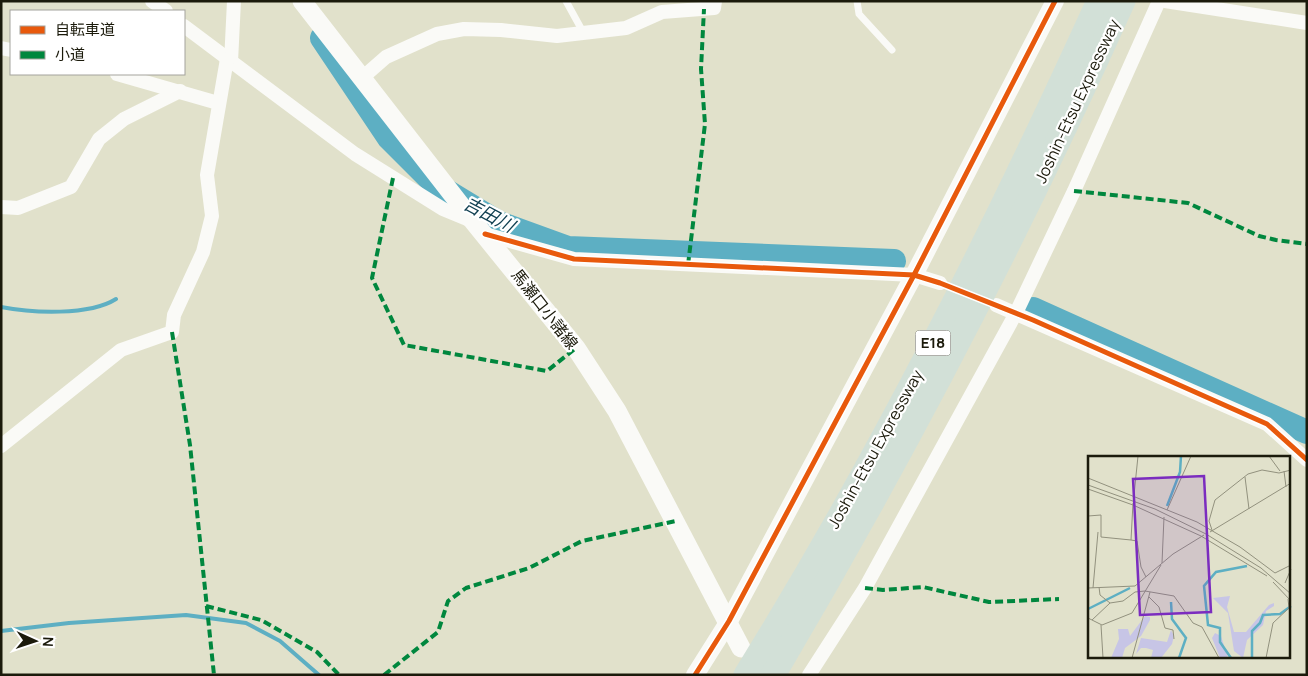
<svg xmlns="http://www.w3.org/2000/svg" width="1308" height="676" viewBox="0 0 1308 676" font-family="Manrope,'Noto Sans JP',sans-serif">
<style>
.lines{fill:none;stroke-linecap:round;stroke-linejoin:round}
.stream{stroke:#5dafc3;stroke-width:4}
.river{stroke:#5dafc3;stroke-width:24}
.service{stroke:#fafaf7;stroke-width:7}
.minor{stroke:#fafaf7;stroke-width:14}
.tertiary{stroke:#fafaf7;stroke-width:18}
.secondary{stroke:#fafaf7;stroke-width:19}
.motorway{stroke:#d2e0d7;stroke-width:25}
.quiet{stroke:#00873e;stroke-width:4;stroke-dasharray:8 4;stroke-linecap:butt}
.cycleway-casing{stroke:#fff;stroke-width:8}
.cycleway{stroke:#e8590c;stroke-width:5}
.labels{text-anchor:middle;stroke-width:4.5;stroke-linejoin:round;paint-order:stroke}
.shield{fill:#fff;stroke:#5f5f54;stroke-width:1}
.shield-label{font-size:15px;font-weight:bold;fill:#1b1a0b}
.street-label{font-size:16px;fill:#1b1a0b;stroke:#fff}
.water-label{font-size:18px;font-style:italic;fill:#124152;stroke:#fff}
.inset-river{fill:none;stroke:#5dafc3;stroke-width:2.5}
.inset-road{fill:none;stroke:#92917e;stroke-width:1}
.view{fill:#7b2cbf;fill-opacity:0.15;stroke:#7b2cbf;stroke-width:2.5}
.inset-edge{fill:none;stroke:#1b1a0b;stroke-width:2.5}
</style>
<rect width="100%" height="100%" fill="#e1e1cb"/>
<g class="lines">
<g class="stream">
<path d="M 1,307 C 32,313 89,316 116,299"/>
<path d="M 1,631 L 69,623 L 186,615 L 246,623 L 280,641 L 319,675"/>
</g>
<g class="river">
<path d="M 322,38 L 389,138 L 435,184 L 499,223 L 568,248 L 894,261"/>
<path d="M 1033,309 L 1307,432"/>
</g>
<g class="service">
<path d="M 566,1 L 583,32"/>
<path d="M 857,1 L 859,14 L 892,50"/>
</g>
<g class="minor">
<path d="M 152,1 L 166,11"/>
<path d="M 1165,1 L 1307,23"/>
<path d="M 184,26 L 355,154 L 443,209 L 472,221"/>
<path d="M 1,48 L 11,50"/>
<path d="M 231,62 L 234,1"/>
<path d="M 117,74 L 218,103"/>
<path d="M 362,78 L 386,57 L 437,34 L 464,29 L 501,30 L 557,36 L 626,28 L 662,12 L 714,8 L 715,1"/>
<path d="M 1,207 L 18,208 L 71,187 L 99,139 L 124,119 L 180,91"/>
<path d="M 485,234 L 574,259 L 914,275 L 940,283"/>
<path d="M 996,305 L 1267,424 L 1307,460"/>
<path d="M 1,446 L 121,350 L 172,332 L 174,315 L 203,252 L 212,216 L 207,175 L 227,59"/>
<path d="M 809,675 L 865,588 L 1016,313 L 1074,191 L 1159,1"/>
</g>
<path class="tertiary" d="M 695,675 L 729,621 L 914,275 L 1055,1"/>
<path class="secondary" d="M 302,1 L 473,221 L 576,348 L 617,411 L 741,648"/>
<g class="motorway">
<path d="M 746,675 C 880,459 994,232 1099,1"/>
<path d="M 773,675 C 902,457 1019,233 1123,1"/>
</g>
<g class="quiet">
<path d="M 393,178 L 372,278 L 404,345 L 547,371 L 576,348"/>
<path d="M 1074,191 L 1188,203 L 1259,236 L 1276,240 L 1307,244"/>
<path d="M 688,265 L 705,124 L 701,69 L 704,9"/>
<path d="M 172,332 L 190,445 L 214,675"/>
<path d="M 865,588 L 883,590 L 923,587 L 989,602 L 1059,599"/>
<path d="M 206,606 L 261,620 L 317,652 L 339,675"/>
<path d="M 384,675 L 438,632 L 448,601 L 466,588 L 529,568 L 582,541 L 676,521"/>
</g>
<g class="cycleway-casing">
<g id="cycleway">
<path d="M 485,234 L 574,259 L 914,275 L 940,283 L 1033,320 L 1267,424 L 1307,460"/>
<path d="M 695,675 L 729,621 L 914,275 L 1055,1"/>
</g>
</g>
<use href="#cycleway" class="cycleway"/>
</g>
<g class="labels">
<rect class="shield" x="915.5" y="330.5" width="35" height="25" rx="4"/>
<g class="shield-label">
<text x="933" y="348">E18</text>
</g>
<g class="street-label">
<text transform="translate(1077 101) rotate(-65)" y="6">Joshin-Etsu Expressway</text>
<text transform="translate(545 309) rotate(52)" y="6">馬瀬口小諸線</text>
<text transform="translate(875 449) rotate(-61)" y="6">Joshin-Etsu Expressway</text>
</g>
<g class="water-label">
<text transform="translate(489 215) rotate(28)" y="6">吉田川</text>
</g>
</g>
<g transform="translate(1088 456)">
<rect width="202" height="202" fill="#e1e1cb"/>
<path d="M 142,140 L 139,151 L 146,176 L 158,176 L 181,149 L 186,147 L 186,150 L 178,155 L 175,169 L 159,184 L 155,202 L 146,195 L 140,157 L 125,142 ZM 57,160 L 62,161 L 62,164 L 53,180 L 37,192 L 34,202 L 23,202 L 31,183 L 30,173 L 40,173 L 42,180 ZM 83,174 L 86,180 L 84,188 L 73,202 L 63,202 L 65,194 L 58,192 L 53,192 L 48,198 L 53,182 L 79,186 ZM 127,177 L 133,180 L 140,202 L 132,202 L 124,182 Z" fill="#c7c5e6"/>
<path class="inset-river" d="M 79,50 L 92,16 L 93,0M 83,146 L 84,163 L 98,182 L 91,202M 0,153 L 42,132M 143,202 L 132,186 L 132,172 L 120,169 L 116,130 L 128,116 L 159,110M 164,202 L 164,175 L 172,167 L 175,159 L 192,158 L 203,150"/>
<path class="inset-road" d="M 181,0 L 192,15M 196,15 L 198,31M 157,21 L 161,53M 0,22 L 109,66 L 152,91 L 187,117 L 203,109M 0,29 L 67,53 L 118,78 L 173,112 L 203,138M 0,33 L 45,49 L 113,80 L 179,120M 46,39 L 50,0M 45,47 L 43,84 L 49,85 L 53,111 L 58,121M 79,54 L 103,0M 0,60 L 13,59 L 13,81 L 43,84M 124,74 L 121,65 L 127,44 L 160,18 L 174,14 L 191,17 L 203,14M 122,76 L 203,27M 74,107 L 76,61M 185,126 L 203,145M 197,127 L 203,113M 11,131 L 12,139 L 22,147M 0,132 L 47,130 L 85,98 L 116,79M 5,132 L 10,76M 57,135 L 86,140 L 105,167 L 114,171 L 131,202M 61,141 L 71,151 L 77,172 L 85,174 L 86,183M 0,162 L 14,169 L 44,157 L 73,109M 4,164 L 22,147 L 35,145 L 47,136 L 57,135M 13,169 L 15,202M 44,202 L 62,136M 178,202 L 185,167 L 201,152 L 200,143"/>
<path class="view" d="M 116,20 L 123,156 L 52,159 L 45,23 Z"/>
<rect width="202" height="202" class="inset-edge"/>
</g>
<rect width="1308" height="676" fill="none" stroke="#1b1a0b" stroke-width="5"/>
<rect x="10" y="10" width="175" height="65" fill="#ffffff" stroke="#a4a39d"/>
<rect x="20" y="26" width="25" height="8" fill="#e8590c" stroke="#a4a39d"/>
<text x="55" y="35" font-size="15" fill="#1b1a0b">自転車道</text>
<rect x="20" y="51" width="25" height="8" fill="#00873e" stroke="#a4a39d"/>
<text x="55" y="60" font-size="15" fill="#1b1a0b">小道</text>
<g transform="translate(35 641) rotate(93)" stroke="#ffffff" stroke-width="4" paint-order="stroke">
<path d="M0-4L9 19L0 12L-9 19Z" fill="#1b1a0b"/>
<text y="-8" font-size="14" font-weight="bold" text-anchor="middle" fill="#1b1a0b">N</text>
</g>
</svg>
